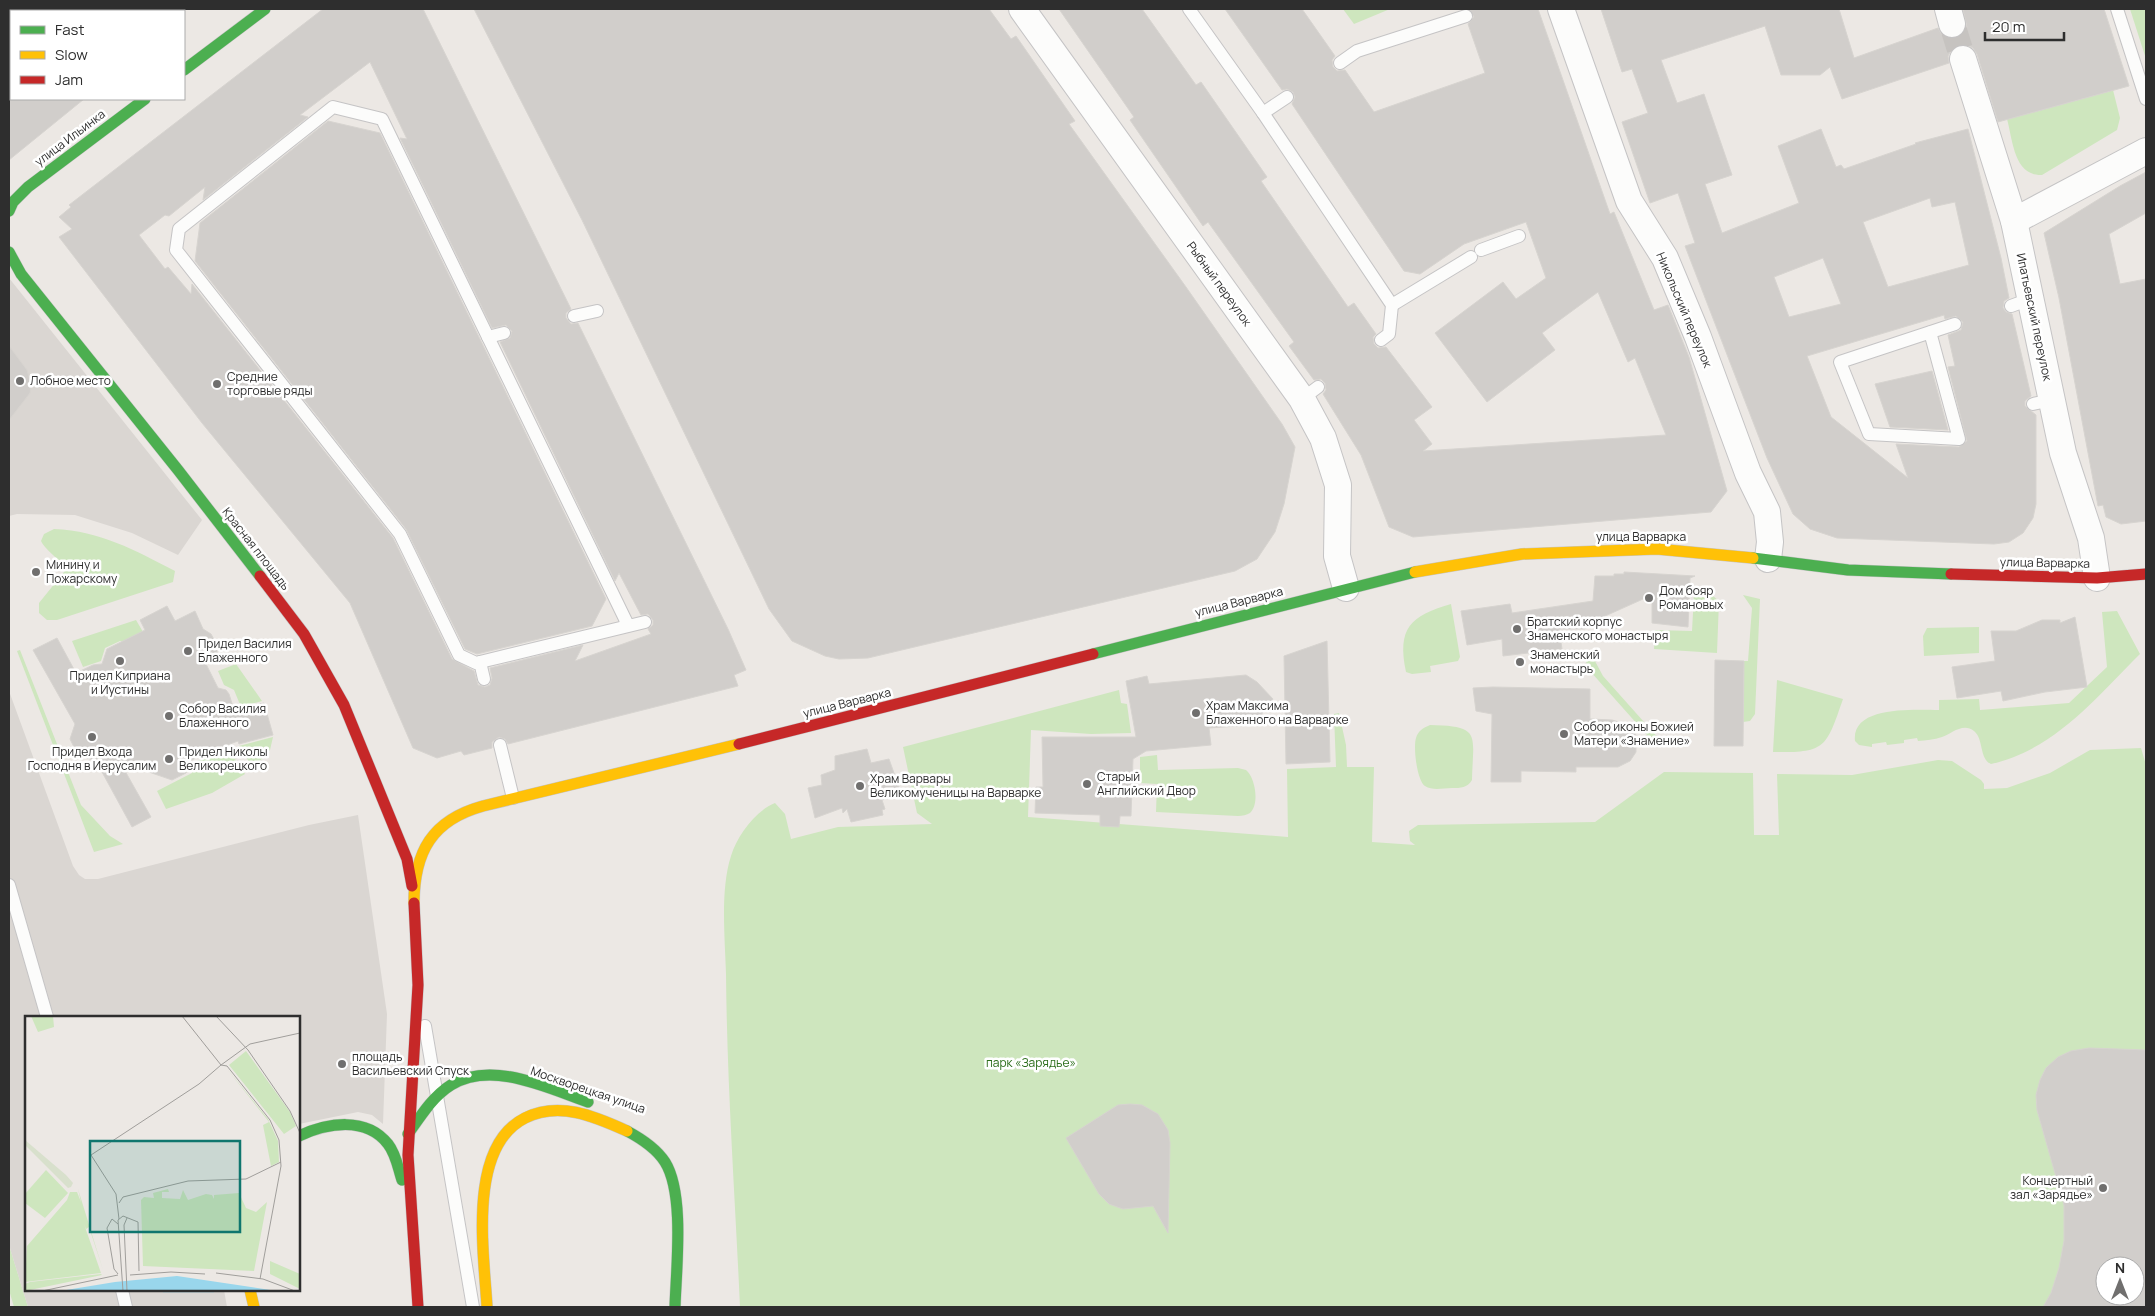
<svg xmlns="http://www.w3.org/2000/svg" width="2155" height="1316" viewBox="0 0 2155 1316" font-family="Manrope,sans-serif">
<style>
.green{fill:#cee6be;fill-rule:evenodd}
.plaza{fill:#dad6d2}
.building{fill:#d1cecb;stroke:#d7d4d0;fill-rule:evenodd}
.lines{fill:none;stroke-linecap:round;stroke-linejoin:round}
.street-tunnel{stroke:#c6c3c0;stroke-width:26;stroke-dasharray:26 13;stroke-linecap:butt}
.lane-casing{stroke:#c5c4c5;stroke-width:14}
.street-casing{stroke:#c5c4c5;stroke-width:28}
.fast-casing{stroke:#c5c4c5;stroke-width:12}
.slow-casing{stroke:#c5c4c5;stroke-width:12}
.jam-casing{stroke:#c5c4c5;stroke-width:12}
.lane{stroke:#fcfcfb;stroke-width:12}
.street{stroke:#fcfcfb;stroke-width:26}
.fast{stroke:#4caf50;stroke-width:11}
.slow{stroke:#ffc107;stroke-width:11}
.jam{stroke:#c62828;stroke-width:11}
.poi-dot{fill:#706f6e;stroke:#fff;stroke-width:2}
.labels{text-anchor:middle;stroke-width:5;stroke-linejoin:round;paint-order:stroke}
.street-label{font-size:12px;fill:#2e2e2e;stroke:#fff}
.poi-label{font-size:12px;fill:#2e2e2e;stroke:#fff;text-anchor:start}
.park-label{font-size:12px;fill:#2c6e1b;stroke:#fff}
.inset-river{fill:none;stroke:#99d6ec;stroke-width:2.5}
.inset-road{fill:none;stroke:#a09e9b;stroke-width:1}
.view{fill:#0f766e;fill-opacity:0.15;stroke:#0f766e;stroke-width:2.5}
.inset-edge{fill:none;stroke:#2e2e2e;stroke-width:2.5}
</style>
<rect width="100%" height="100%" fill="#ece8e4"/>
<g class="green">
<path d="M 1343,9 L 1390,9 L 1354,24 Z"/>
<path d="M 2130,9 L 2146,9 L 2146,59 Z"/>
<path d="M 2113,90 L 2120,118 L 2117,130 L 2042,175 C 2014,176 2013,141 2007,119 Z"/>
<path d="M 54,529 C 101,531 134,550 175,571 L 173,582 L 57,620 L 47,620 L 39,613 L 39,603 L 64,572 C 63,559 47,553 41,541 L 44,534 Z"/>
<path d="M 1694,594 L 1713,596 L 1719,601 L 1717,653 L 1654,649 L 1655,630 L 1692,631 Z"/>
<path d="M 1743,595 L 1760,599 L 1755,714 L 1750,721 L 1743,722 L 1744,661 L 1748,661 L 1752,608 Z"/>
<path d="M 1451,604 L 1460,657 L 1458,661 L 1430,666 L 1431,672 L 1412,674 L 1406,672 C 1397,628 1410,616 1451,604 Z"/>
<path d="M 2117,611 L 2140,654 C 2096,698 2054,750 1991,764 C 1979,759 1984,739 1974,731 C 1963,722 1951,734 1942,737 C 1934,740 1926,740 1918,741 L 1917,738 L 1904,740 L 1904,743 L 1887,745 L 1886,742 L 1872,744 L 1872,747 L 1859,745 L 1855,741 C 1851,705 1916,710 1939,710 L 1939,700 L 1979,699 L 1980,710 L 2069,703 L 2107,667 L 2102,612 Z"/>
<path d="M 136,620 L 146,637 L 131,644 L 120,641 L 105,648 L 101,661 L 83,667 L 72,641 Z"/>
<path d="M 1979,627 L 1979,653 L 1924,656 L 1923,636 L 1927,628 Z"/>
<path d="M 20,650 L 81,805 L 110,836 L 123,844 L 94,852 L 17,651 Z"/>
<path d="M 1589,650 L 1603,676 L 1660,740 L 1655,744 L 1590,671 L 1582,653 Z"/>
<path d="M 236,664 L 262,701 L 241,707 L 234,690 L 224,685 L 218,671 Z"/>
<path d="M 1777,680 L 1843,699 C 1826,748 1826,753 1773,752 Z"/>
<path d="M 1119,690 L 1121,703 L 1127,704 L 1131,733 L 1091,734 L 1031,730 L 1028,817 L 1288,837 L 1287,769 L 1336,767 L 1334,714 L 1339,713 L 1346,745 L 1347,767 L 1374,767 L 1372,842 L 1415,845 L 1410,841 L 1409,831 L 1418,825 L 1595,822 L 1664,772 L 1753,773 L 1754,835 L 1779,835 L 1777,774 L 1852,775 L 1938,760 L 1952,761 L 1981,780 L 1984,784 L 1984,789 L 2007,788 L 2050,773 L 2090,750 L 2141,748 L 2146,765 L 2146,1307 L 740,1307 C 735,1196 727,1085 726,974 C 725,938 720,890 731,856 C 737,836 755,811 775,803 L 785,814 L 791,839 L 838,827 L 932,824 L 917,813 L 903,747 ZM 2105,1266 L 2135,1266 L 2135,1296 L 2105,1296 Z"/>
<path d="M 1430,725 C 1482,726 1473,734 1472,780 C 1467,788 1461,788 1452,788 C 1443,788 1433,791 1425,786 C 1417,781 1413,747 1416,738 C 1418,731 1423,728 1430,725 Z"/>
<path d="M 273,737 L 270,750 L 253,768 L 239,746 Z"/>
<path d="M 229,750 L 245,774 L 212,793 L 166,809 L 157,791 L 192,773 L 194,762 Z"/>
<path d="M 1157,755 L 1158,770 L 1238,768 L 1246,770 C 1255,777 1260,804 1250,813 C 1247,815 1242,816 1238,816 L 1156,812 L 1157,784 L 1140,783 L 1140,757 Z"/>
<path d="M 9,1245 L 28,1307 L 14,1307 L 9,1290 Z"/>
</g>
<g class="plaza">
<path d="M 9,278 L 202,520 L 178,555 L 132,533 L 75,515 L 17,514 L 9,516 L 9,407 L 17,405 L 30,393 L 31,384 L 25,367 L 9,360 Z"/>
<path d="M 9,691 L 73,866 L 79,875 L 85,879 L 98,879 L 309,825 L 358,815 L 387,1014 L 383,1124 L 372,1115 L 358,1112 L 299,1124 L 299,1017 L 26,1017 L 26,1290 L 224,1290 L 227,1307 L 28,1307 L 9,1245 Z"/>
</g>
<g class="building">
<path d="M 323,9 L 423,9 L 571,309 L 566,313 L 566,318 L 571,324 L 578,323 L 728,629 L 746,670 L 734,675 L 738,686 L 508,744 L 505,739 L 499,737 L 492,742 L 492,748 L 464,755 L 461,751 L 437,758 L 413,748 L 350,603 L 202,423 L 59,237 L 72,229 L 59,217 L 71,207 L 69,205 ZM 370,62 L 407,139 L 400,138 L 492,328 L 506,325 L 512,331 L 510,338 L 500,342 L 615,581 L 619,573 L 641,615 L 648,614 L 653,620 L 653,625 L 648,629 L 651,634 L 575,661 L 583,645 L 490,668 L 492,678 L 490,685 L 485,687 L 478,685 L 474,671 L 452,659 L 393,538 L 192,284 L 191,294 L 168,267 L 165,269 L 139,235 L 165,215 L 169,216 L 205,187 L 203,200 L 308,117 L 300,115 Z"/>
<path d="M 474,9 L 989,9 L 1011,39 L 1016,36 L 1075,121 L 1069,124 L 1186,287 L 1282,424 L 1295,447 L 1284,504 L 1275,532 L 1257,559 L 1235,571 L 868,658 L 839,659 L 825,656 L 792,641 L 769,609 L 582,220 Z"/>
<path d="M 1059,9 L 1142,9 L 1196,85 L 1201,82 L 1267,177 L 1261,181 L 1348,307 L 1354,303 L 1376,334 L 1373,337 L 1374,344 L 1378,348 L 1386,347 L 1432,407 L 1414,420 L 1432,444 L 1423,451 L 1666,435 L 1635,358 L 1628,362 L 1598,292 L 1542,333 L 1555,350 L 1487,402 L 1435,333 L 1503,282 L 1516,299 L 1546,278 L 1526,222 L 1464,244 L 1420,274 L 1404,271 L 1292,104 L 1295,97 L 1293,92 L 1287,89 L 1282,90 L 1225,9 L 1302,9 L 1335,56 L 1332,60 L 1333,67 L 1337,71 L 1345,70 L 1374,112 L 1485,73 L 1468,24 L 1474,17 L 1469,9 L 1538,9 L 1610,214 L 1614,212 L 1654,310 L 1668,305 L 1689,357 L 1727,491 L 1711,512 L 1413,537 L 1389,527 L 1361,455 L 1323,394 L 1326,390 L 1325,383 L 1321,379 L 1314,380 L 1289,346 L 1294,342 L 1208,222 L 1203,226 L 1130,120 L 1134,117 Z"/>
<path d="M 1601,9 L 1839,9 L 1854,58 L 1938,28 L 1942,35 L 1948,38 L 1956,38 L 1963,34 L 1967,27 L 1963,9 L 2104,9 L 2129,86 L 1998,122 L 1977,54 L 1973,48 L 1966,44 L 1958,45 L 1952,49 L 1948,56 L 1949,63 L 1842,99 L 1830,67 L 1820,75 L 1781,75 L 1765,26 L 1661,60 L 1677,103 L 1704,94 L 1732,175 L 1705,184 L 1722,233 L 1799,203 L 1778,146 L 1821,129 L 1836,167 L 1841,165 L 1844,169 L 1916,144 L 1915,143 L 1968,129 L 2001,258 L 2009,298 L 2004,301 L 2003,308 L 2006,312 L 2012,314 L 2031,396 L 2025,401 L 2025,406 L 2036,415 L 2036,504 L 2033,518 L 2023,533 L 2009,542 L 1994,544 L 1837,538 L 1810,529 L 1793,514 L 1767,458 L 1685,246 L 1695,243 L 1678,193 L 1650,203 L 1622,122 L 1648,113 L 1632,69 L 1622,72 ZM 1930,198 L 1932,207 L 1955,202 L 1969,265 L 1888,287 L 1863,222 ZM 1823,258 L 1841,304 L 1789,317 L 1774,277 ZM 1944,315 L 1945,319 L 1956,316 L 1963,322 L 1961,330 L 1948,335 L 1955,366 L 1948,367 L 1967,441 L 1959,447 L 1896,444 L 1908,478 L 1831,417 L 1807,356 Z"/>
<path d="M 9,99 L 84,99 L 9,160 Z"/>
<path d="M 328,121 L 380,133 L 606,599 L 592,626 L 477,654 L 465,649 L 406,529 L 195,261 L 200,223 Z"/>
<path d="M 2146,172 L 2146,213 L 2109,234 L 2120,284 L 2146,279 L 2146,521 L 2121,524 L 2106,517 L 2103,505 L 2098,506 L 2059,298 L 2044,233 L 2120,186 Z"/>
<path d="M 9,346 L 27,370 L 31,384 L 30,393 L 9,420 Z"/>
<path d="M 1932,371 L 1948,430 L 1890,427 L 1875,384 Z"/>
<path d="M 1624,572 L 1695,576 L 1690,578 L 1688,627 L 1652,623 L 1652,595 L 1585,625 L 1585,629 L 1559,629 L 1562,649 L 1503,656 L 1502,639 L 1467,645 L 1461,611 L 1510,604 L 1512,613 L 1593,601 L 1595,576 L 1614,576 L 1614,574 L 1624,574 Z"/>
<path d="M 167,606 L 175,621 L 195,611 L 203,629 L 211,634 L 217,645 L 217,655 L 205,662 L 218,688 L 226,690 L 229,694 L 234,710 L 264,703 L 273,735 L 239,744 L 238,741 L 203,754 L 190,761 L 186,773 L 172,780 L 120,762 L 151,817 L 132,827 L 96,761 L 78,755 L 70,739 L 75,724 L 33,650 L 57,638 L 76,673 L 93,665 L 102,664 L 107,649 L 145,630 L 140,620 Z"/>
<path d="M 2075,617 L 2087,687 L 2045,692 L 2003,701 L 2001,691 L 1957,698 L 1952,667 L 1995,661 L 1991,631 L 2016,631 L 2042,620 L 2060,620 L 2060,623 Z"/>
<path d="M 1327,641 L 1330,762 L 1286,764 L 1284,656 Z"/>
<path d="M 1715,660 L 1744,661 L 1743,746 L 1714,746 Z"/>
<path d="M 1246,675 L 1257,682 L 1273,699 L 1255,723 L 1252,725 L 1209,728 L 1211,745 L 1146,751 L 1133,759 L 1131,816 L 1120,816 L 1119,827 L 1100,826 L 1100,815 L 1035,813 L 1036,787 L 1043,787 L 1042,737 L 1136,737 L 1126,681 L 1147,676 L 1149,684 Z"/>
<path d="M 1493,687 L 1590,689 L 1590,719 L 1612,720 L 1629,725 L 1636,735 L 1636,752 L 1630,761 L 1618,767 L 1576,767 L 1576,772 L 1521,771 L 1521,782 L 1491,782 L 1492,714 L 1476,711 L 1473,688 Z"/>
<path d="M 867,749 L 871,763 L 889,759 L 899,787 L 896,791 L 898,796 L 882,800 L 885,809 L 882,810 L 883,815 L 851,822 L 847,809 L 843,813 L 842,808 L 815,818 L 808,788 L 822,785 L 821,775 L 835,770 L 835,756 Z"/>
<path d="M 2089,1048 L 2146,1050 L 2146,1307 L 2043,1307 L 2051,1293 L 2059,1268 L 2064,1241 L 2064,1205 L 2037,1110 L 2036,1095 L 2040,1080 L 2046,1068 L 2058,1057 L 2071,1051 ZM 2105,1266 L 2135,1266 L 2135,1296 L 2105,1296 Z"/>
<path d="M 1130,1104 L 1142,1105 L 1158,1114 L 1168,1130 L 1170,1143 L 1168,1233 L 1153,1206 L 1123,1209 L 1109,1204 L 1099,1194 L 1066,1138 L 1118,1105 Z"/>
</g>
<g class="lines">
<path class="street-tunnel" d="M 1952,24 L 1963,59"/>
<g class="lane-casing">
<g id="lane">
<path d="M 1189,9 L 1263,113 L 1392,305 L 1389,334 L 1381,340"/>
<path d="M 2117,9 L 2146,99"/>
<path d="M 1340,63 L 1357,51 L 1466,16"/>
<path d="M 1263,113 L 1287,97"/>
<path d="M 1481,250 L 1519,236"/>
<path d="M 1392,305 L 1471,257"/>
<path d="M 2011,306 L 2030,299"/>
<path d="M 574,316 L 597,311"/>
<path d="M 1930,332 L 1959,439 L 1869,434 L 1840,362 L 1955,324"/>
<path d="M 488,337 L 504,333"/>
<path d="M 1302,399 L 1318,387"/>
<path d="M 2033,404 L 2052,400"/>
<path d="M 624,627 L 626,621 L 382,119 L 333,107 L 179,229 L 176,250 L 400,534 L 459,655 L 476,663 L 480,662 L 645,622"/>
<path d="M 480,662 L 484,679"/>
<path d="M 500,745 L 513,798"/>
<path d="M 9,885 L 47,1017"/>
<path d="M 425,1026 L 473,1307"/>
<path d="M 122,1290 L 126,1307"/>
</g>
</g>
<g class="street-casing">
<g id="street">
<path d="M 1022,9 L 1302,399 L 1323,438 L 1338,485 L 1337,556 L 1346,588"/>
<path d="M 1561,9 L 1629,201 L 1665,258 L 1698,337 L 1748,473 L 1767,512 L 1770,542 L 1768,559"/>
<path d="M 1948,9 L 1952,24"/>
<path d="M 1963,59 L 2014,221 L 2063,453 L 2091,538 L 2097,578"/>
<path d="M 2014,221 L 2146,151"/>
</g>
</g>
<g class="fast-casing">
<g id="fast">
<path d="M 184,70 L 265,9"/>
<path d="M 9,211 L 13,202 L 28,187 L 145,99"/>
<path d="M 9,252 L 21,274 L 178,470 L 260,576"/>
<path d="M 1753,558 L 1848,570 L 1951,574"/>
<path d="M 1093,654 L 1415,572"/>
<path d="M 627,1131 C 642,1139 656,1148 665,1162 C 685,1194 676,1270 675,1307"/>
<path d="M 408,1134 C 420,1117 433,1096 451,1085 C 492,1060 548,1088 588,1102"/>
<path d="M 299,1136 C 327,1123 366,1116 388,1144 C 396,1154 398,1168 402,1180"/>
</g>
</g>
<g class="slow-casing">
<g id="slow">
<path d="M 1415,572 L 1522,554 L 1657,549 L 1753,558"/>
<path d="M 414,903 C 414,852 432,820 483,806 L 739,744"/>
<path d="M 250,1290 L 254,1307"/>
<path d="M 487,1307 C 484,1253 467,1147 525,1118 C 559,1101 594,1116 627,1131"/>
</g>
</g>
<g class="jam-casing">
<g id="jam">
<path d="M 1951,574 L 2097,578 L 2146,574"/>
<path d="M 260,576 L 304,634 L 344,705 L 407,859 L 412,886"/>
<path d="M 739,744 L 1093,654"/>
<path d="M 414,903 L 418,985 L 408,1155 L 418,1307"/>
</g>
</g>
<use href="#lane" class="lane"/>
<use href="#street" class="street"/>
<use href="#fast" class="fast"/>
<use href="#slow" class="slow"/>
<use href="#jam" class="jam"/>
</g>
<g class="poi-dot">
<circle cx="20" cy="381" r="5"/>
<circle cx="217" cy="384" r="5"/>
<circle cx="36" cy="572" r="5"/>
<circle cx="1649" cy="598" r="5"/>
<circle cx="1517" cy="629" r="5"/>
<circle cx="188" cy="651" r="5"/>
<circle cx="120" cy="661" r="5"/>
<circle cx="1520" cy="662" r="5"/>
<circle cx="1196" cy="713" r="5"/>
<circle cx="169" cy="716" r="5"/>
<circle cx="1564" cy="734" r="5"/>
<circle cx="92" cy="737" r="5"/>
<circle cx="169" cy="759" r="5"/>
<circle cx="1087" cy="784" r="5"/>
<circle cx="860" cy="786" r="5"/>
<circle cx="342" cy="1064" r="5"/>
<circle cx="2103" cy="1188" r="5"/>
</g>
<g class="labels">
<g class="street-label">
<text transform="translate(70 138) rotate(-37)" y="4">улица Ильинка</text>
<text transform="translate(1219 284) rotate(54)" y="4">Рыбный переулок</text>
<text transform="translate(1684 310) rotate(67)" y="4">Никольский переулок</text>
<text transform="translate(2034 317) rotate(78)" y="4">Ипатьевский переулок</text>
<text x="1641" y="541">улица Варварка</text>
<text transform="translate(256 549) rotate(52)" y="4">Красная площадь</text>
<text transform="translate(2045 563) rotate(1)" y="4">улица Варварка</text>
<text transform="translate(1239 602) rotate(-14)" y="4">улица Варварка</text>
<text transform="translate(847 703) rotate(-14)" y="4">улица Варварка</text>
<text transform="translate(588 1090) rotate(19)" y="4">Москворецкая улица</text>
</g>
<g class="poi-label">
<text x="227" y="381">Средние<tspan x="227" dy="14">торговые ряды</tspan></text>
<text x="30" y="385">Лобное место</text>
<text x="46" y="569">Минину и<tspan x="46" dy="14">Пожарскому</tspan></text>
<text x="1659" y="595">Дом бояр<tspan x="1659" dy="14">Романовых</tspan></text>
<text x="1527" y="626">Братский корпус<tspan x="1527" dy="14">Знаменского монастыря</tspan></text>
<text x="198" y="648">Придел Василия<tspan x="198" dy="14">Блаженного</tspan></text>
<text x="1530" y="659">Знаменский<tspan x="1530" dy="14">монастырь</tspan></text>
<text x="120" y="680" text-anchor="middle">Придел Киприана<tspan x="120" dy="14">и Иустины</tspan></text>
<text x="1206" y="710">Храм Максима<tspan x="1206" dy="14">Блаженного на Варварке</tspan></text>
<text x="179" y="713">Собор Василия<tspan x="179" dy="14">Блаженного</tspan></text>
<text x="1574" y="731">Собор иконы Божией<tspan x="1574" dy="14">Матери «Знамение»</tspan></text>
<text x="92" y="756" text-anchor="middle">Придел Входа<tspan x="92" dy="14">Господня в Иерусалим</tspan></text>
<text x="179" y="756">Придел Николы<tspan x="179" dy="14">Великорецкого</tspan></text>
<text x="1097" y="781">Старый<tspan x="1097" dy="14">Английский Двор</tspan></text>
<text x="870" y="783">Храм Варвары<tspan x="870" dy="14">Великомученицы на Варварке</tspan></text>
<text x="352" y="1061">площадь<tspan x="352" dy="14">Васильевский Спуск</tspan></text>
<text x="2093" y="1185" text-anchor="end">Концертный<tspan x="2093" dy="14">зал «Зарядье»</tspan></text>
</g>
<g class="park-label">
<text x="1031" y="1067">парк «Зарядье»</text>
</g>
</g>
<g transform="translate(25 1016)">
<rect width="275" height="275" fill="#ece8e4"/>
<path d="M 6,0 L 28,0 L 29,11 L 13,16 ZM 221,35 L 265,96 L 271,110 L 259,118 L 204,49 ZM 202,53 L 243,103 L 253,125 L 254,146 L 246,150 L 238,109 L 244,106 ZM 21,154 L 43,177 L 20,202 L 0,187 L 0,178 ZM 53,173 L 78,254 L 64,211 L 61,213 L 59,208 L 76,257 L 0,266 L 2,230 L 42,184 L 45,176 L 52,176 L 56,186 ZM 143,173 L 144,176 L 137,176 L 137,182 L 155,183 L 158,174 L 163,184 L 181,178 L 187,179 L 189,183 L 189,179 L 214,177 L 221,192 L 231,196 L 242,186 L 229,255 L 118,250 L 116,184 L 119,181 L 129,182 L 128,177 ZM 245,245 L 275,258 L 275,273 L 245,258 ZM 76,258 L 77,259 L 0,275 L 0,268 L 5,266 Z" fill="#cee6be"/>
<path d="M 0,124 L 41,159 L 48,167 L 46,171 L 43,172 L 0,129 Z" fill="#d8e0cc"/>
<path d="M 152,260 L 252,275 L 35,275 L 90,266 Z" fill="#99d6ec"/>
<path class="inset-river" d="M 138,275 L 189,275"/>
<path class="inset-road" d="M 157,0 L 196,49M 191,0 L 223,34 L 265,95 L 275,117M 196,49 L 202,50 L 245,104 L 254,124 L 256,150 L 235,263M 196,49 L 225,28 L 275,17M 94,187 L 98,181 L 163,165 L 221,163 L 256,146M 94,203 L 91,178 L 66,139 L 174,68 L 196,49M 191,257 L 238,263 L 270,275M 93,258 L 89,253 L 82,212 L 87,203 L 93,208M 105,259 L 146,256 L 180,258M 17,275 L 93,259M 98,275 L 93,204 L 98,200 L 113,206 L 114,255M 102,275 L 99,209 L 102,202"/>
<path class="view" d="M 65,125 L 215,125 L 215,216 L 65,216 Z"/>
<rect width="275" height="275" class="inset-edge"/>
</g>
<rect width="2155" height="1316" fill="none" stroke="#2e2e2e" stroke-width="20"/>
<rect x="10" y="10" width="175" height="90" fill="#ffffff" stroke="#ababab"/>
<rect x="20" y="26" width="25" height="8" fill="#4caf50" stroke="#ababab"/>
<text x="55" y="35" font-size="15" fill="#2e2e2e">Fast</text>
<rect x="20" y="51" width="25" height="8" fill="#ffc107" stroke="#ababab"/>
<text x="55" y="60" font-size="15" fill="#2e2e2e">Slow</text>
<rect x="20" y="76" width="25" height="8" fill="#c62828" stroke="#ababab"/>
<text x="55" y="85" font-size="15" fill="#2e2e2e">Jam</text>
<g transform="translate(2120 1281)"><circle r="24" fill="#ffffff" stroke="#ababab"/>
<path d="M0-4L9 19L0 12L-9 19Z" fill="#706f6e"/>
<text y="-8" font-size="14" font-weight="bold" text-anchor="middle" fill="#2e2e2e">N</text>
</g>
<path d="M1985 32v8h79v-8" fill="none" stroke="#2e2e2e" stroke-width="2.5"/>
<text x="1992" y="32" font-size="15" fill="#2e2e2e" stroke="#ffffff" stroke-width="4" paint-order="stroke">20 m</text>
</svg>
